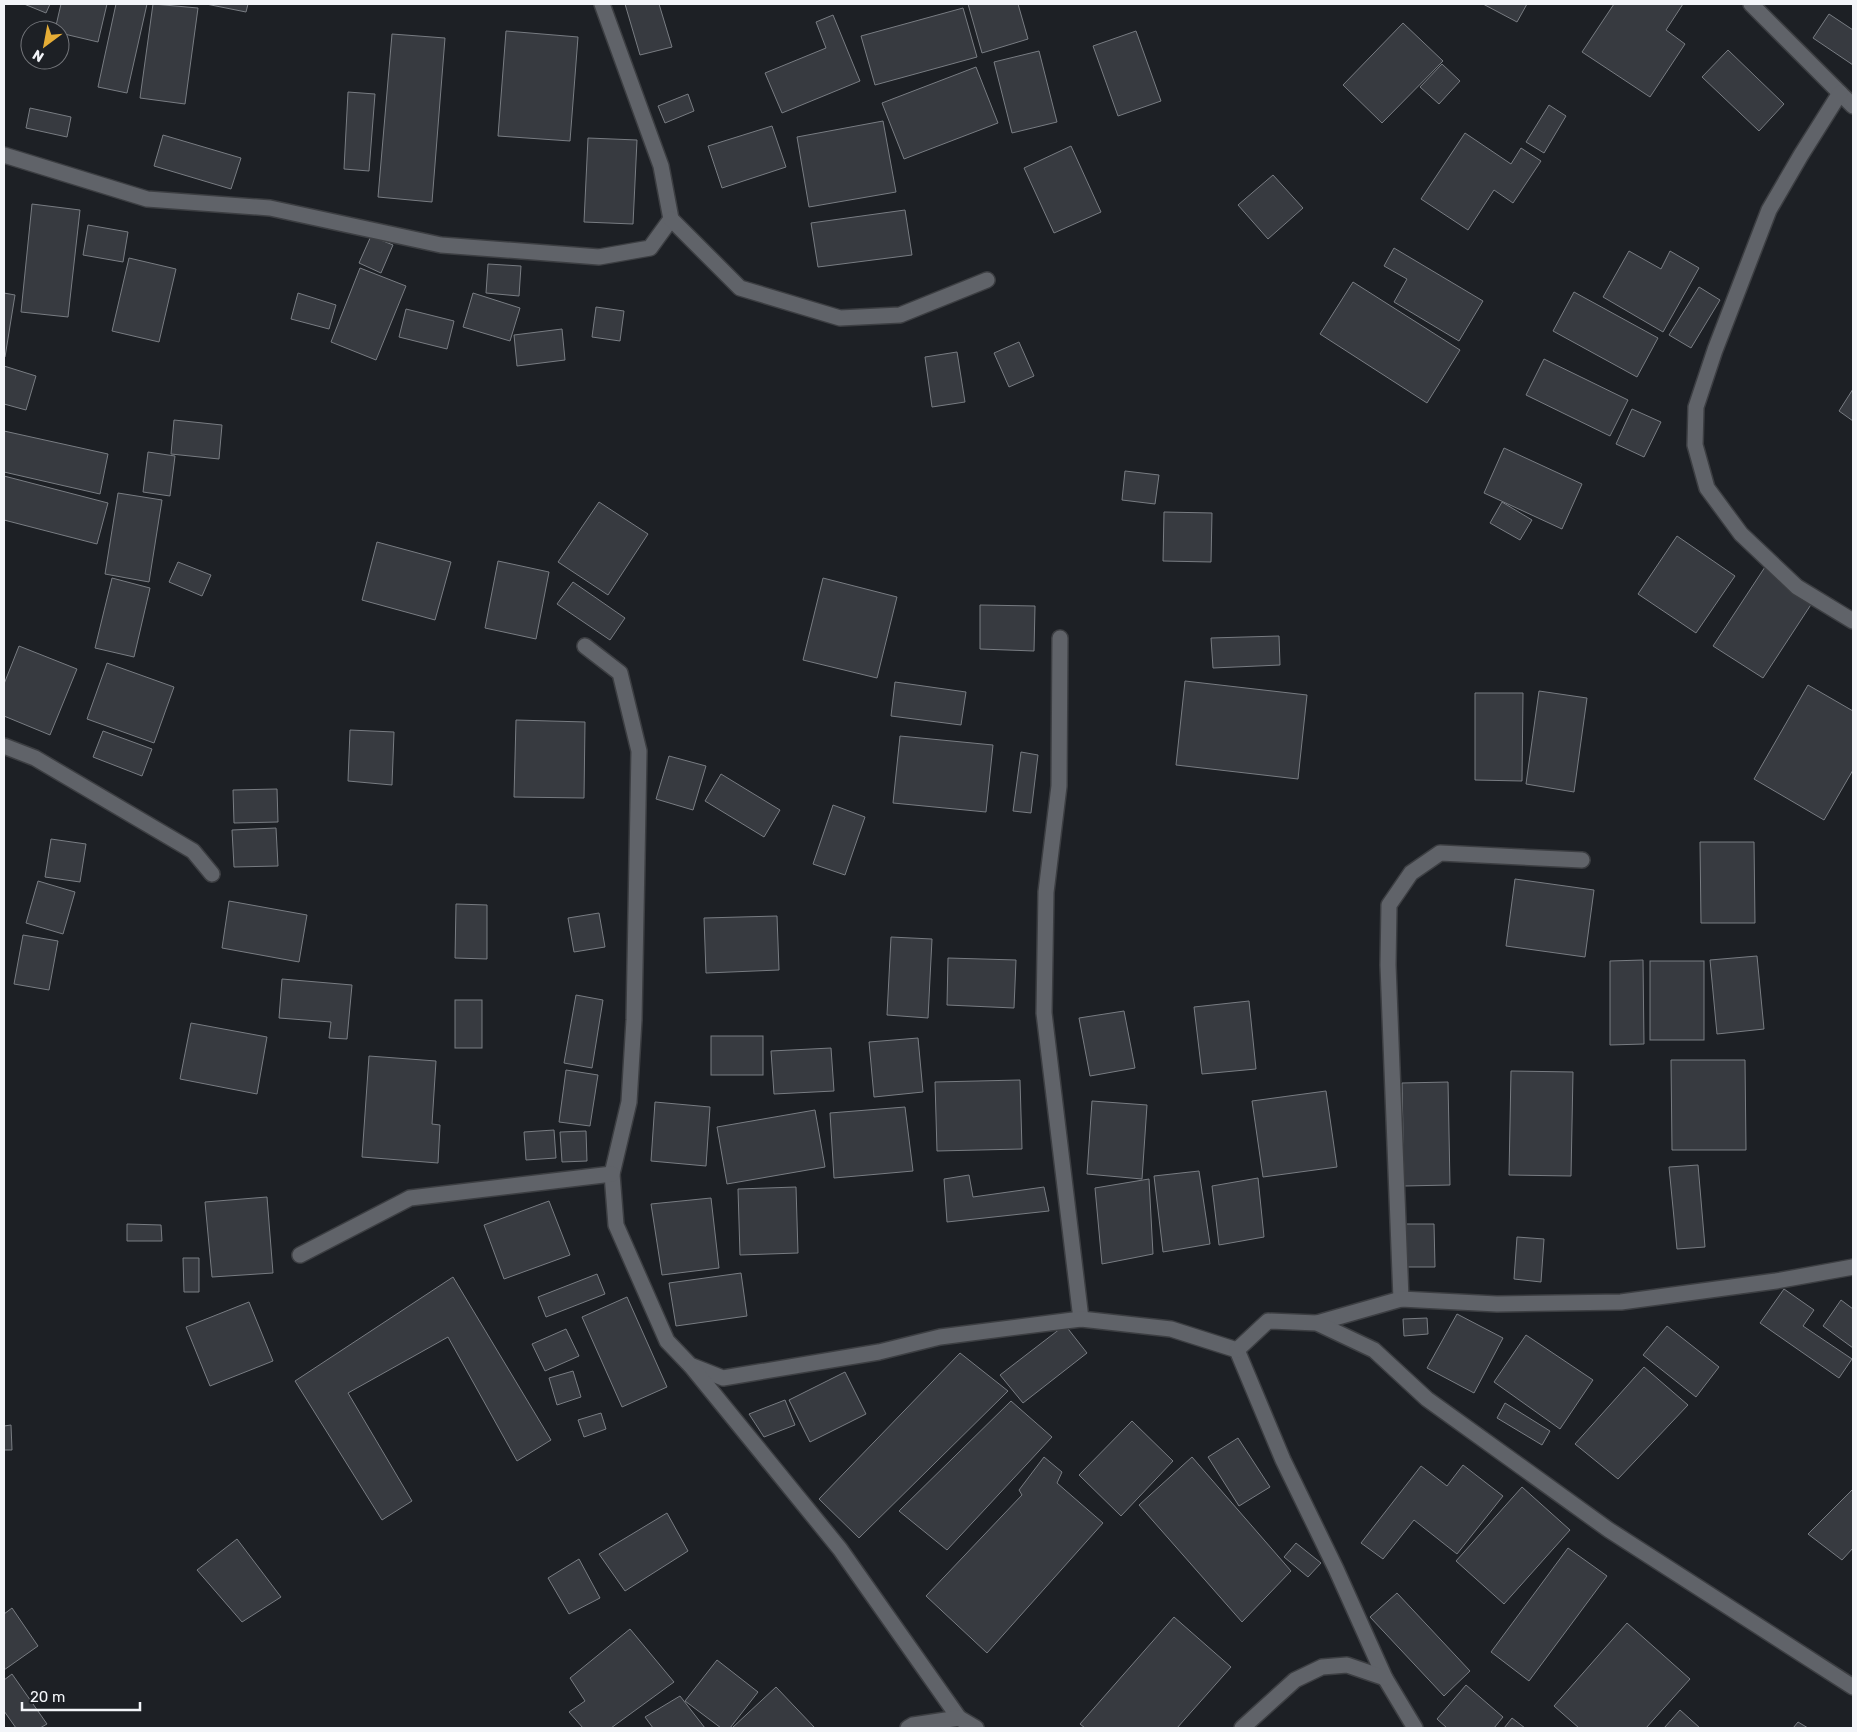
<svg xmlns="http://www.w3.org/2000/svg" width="1857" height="1732" viewBox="0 0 1857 1732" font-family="Rubik,sans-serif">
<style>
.building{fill:#373a40;stroke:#787c82}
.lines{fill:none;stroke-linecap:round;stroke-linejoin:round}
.minor-casing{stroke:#3c3e42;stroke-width:18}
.minor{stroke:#606369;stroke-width:15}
</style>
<rect width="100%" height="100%" fill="#1d2025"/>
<g class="building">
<path d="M 24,4 L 50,4 L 46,13 Z"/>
<path d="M 61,4 L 107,4 L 98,42 L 60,33 L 60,30 L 55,30 Z"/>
<path d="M 116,4 L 147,4 L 127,93 L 98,87 Z"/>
<path d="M 153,4 L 198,8 L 185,104 L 140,98 Z"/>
<path d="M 206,4 L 248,4 L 246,12 Z"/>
<path d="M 625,4 L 659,4 L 672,47 L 640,55 Z"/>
<path d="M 968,4 L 1018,4 L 1028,39 L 982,53 Z"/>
<path d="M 1483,4 L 1527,4 L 1517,22 Z"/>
<path d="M 1614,4 L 1683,4 L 1666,30 L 1685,44 L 1650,97 L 1582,52 Z"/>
<path d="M 963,8 L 977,57 L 875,85 L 861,36 Z"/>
<path d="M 1829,14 L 1853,30 L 1853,65 L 1813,38 Z"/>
<path d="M 833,15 L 860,81 L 782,113 L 765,73 L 826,48 L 816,22 Z"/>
<path d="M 1403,23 L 1443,61 L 1382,123 L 1343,85 Z"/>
<path d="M 506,31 L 578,37 L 570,141 L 498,136 Z"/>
<path d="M 1136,31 L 1161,101 L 1118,116 L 1093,46 Z"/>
<path d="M 392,34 L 445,38 L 432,202 L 378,197 Z"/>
<path d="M 1728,50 L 1784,104 L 1759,131 L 1702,77 Z"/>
<path d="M 1039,51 L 1057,122 L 1012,133 L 994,62 Z"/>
<path d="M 1442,64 L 1460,81 L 1439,104 L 1420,87 Z"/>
<path d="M 976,67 L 998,123 L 904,159 L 882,103 Z"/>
<path d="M 348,92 L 375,94 L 369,171 L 344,169 Z"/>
<path d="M 688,94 L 694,111 L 665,123 L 658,106 Z"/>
<path d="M 1549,105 L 1566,116 L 1544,153 L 1526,142 Z"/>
<path d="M 30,108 L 71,117 L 67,137 L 26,128 Z"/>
<path d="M 883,121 L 896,192 L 809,207 L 797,137 Z"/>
<path d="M 772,126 L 786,167 L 722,188 L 708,146 Z"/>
<path d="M 1465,133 L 1511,164 L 1521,148 L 1541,161 L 1513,203 L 1494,190 L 1468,230 L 1421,199 Z"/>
<path d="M 163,135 L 241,158 L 231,189 L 154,166 Z"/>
<path d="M 588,138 L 637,140 L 633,224 L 584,222 Z"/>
<path d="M 1071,146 L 1101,212 L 1054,233 L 1024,168 Z"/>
<path d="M 1273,175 L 1303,208 L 1268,239 L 1238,205 Z"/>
<path d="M 32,204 L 80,210 L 68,317 L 21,312 Z"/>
<path d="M 905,210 L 912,255 L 818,267 L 811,223 Z"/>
<path d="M 88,225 L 128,232 L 123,262 L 83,255 Z"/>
<path d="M 371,236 L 393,245 L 381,273 L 359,263 Z"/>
<path d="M 1394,248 L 1483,301 L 1459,341 L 1394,302 L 1407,279 L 1384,266 Z"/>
<path d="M 1629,251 L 1661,269 L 1670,251 L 1699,268 L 1663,332 L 1603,297 Z"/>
<path d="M 129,258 L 176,269 L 159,342 L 112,331 Z"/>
<path d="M 488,264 L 521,266 L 519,296 L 486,293 Z"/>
<path d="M 360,268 L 406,286 L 376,360 L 331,342 Z"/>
<path d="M 1353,282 L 1460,350 L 1427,403 L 1320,334 Z"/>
<path d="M 1699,287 L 1720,300 L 1691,348 L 1669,335 Z"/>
<path d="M 1574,292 L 1658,338 L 1637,377 L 1553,331 Z"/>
<path d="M 4,293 L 15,295 L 5,357 L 4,357 Z"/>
<path d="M 298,293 L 336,305 L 329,329 L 291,319 Z"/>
<path d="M 473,293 L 520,308 L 510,341 L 463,327 Z"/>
<path d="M 596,307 L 624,311 L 620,341 L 592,337 Z"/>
<path d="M 406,309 L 454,321 L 447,349 L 399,337 Z"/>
<path d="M 562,329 L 565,360 L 517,366 L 514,335 Z"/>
<path d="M 1019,342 L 1034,376 L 1009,387 L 994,353 Z"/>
<path d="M 957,352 L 965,402 L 932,407 L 925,357 Z"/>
<path d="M 1544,359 L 1628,400 L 1610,436 L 1526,395 Z"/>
<path d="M 4,366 L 36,376 L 26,410 L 4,404 Z"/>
<path d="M 1853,389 L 1853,421 L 1839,411 Z"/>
<path d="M 1632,409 L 1661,422 L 1644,457 L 1616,444 Z"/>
<path d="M 174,420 L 222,425 L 219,459 L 171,454 Z"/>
<path d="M 4,431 L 108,454 L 100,494 L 4,472 Z"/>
<path d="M 1504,448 L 1582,484 L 1562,529 L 1484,493 Z"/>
<path d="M 148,452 L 175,456 L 170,496 L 143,492 Z"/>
<path d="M 1125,471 L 1159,475 L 1155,504 L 1122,500 Z"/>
<path d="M 4,476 L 108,503 L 97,544 L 4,520 Z"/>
<path d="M 118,493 L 162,500 L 149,582 L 105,574 Z"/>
<path d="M 599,502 L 648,534 L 608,595 L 558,562 Z"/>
<path d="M 1502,502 L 1532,520 L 1520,540 L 1490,523 Z"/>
<path d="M 1164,512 L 1212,513 L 1211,562 L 1163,561 Z"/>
<path d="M 1677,536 L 1735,576 L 1696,633 L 1638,594 Z"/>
<path d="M 377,542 L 451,562 L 435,620 L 362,600 Z"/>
<path d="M 498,561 L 549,572 L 536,639 L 485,628 Z"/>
<path d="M 178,562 L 211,575 L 202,596 L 169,582 Z"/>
<path d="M 1765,567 L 1814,600 L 1763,678 L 1713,646 Z"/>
<path d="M 112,578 L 150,588 L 134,657 L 95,648 Z"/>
<path d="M 823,578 L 897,597 L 877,678 L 803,660 Z"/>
<path d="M 573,582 L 625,618 L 610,640 L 557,604 Z"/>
<path d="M 980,605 L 1035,606 L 1034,651 L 980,649 Z"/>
<path d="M 1279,636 L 1280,665 L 1213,668 L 1211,638 Z"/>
<path d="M 19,646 L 77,669 L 50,735 L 4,716 L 4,684 Z"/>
<path d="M 107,663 L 174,687 L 154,743 L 87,719 Z"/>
<path d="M 1185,681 L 1307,695 L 1298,779 L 1176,765 Z"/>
<path d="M 895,682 L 966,692 L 961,725 L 891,716 Z"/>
<path d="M 1808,685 L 1853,711 L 1853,770 L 1824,820 L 1754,779 Z"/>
<path d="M 1539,691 L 1587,698 L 1574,792 L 1526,784 Z"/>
<path d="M 1475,693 L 1523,693 L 1522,781 L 1475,780 Z"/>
<path d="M 516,720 L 585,722 L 584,798 L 514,797 Z"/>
<path d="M 350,730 L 394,732 L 392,785 L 348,781 Z"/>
<path d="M 103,731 L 152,749 L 142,776 L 93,757 Z"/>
<path d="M 900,736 L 993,745 L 986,812 L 893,803 Z"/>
<path d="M 1021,752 L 1038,755 L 1031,813 L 1013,811 Z"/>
<path d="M 669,756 L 706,766 L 693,810 L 656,799 Z"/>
<path d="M 721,774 L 780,810 L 764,837 L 705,801 Z"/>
<path d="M 277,789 L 278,822 L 234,823 L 233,790 Z"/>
<path d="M 833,805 L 865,817 L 845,875 L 813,864 Z"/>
<path d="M 276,828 L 278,866 L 234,867 L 232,830 Z"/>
<path d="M 51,839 L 86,844 L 80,882 L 45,877 Z"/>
<path d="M 1700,842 L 1754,842 L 1755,923 L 1701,923 Z"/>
<path d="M 1515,879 L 1594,890 L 1585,957 L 1506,946 Z"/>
<path d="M 38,881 L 75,892 L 63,934 L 26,923 Z"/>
<path d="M 229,901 L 307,915 L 299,962 L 222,948 Z"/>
<path d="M 456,904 L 487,905 L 487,959 L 455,958 Z"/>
<path d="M 599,913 L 605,947 L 574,952 L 568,918 Z"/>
<path d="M 777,916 L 779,970 L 706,973 L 704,918 Z"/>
<path d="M 23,935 L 58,941 L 49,990 L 14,984 Z"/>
<path d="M 891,937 L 932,939 L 928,1018 L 887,1015 Z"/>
<path d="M 1757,956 L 1764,1029 L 1717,1034 L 1710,960 Z"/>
<path d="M 948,958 L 1016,960 L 1014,1008 L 947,1005 Z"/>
<path d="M 1643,960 L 1644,1044 L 1610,1045 L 1610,961 Z"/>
<rect x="1650" y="961" width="54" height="79"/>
<path d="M 282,979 L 352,985 L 347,1039 L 329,1038 L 331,1022 L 279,1018 Z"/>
<path d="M 576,995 L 603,1000 L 592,1068 L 564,1063 Z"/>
<rect x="455" y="1000" width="27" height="48"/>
<path d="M 1249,1001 L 1256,1069 L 1202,1074 L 1194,1007 Z"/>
<path d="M 1124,1011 L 1135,1068 L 1090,1076 L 1079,1018 Z"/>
<path d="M 191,1023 L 267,1037 L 257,1094 L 180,1079 Z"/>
<rect x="711" y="1036" width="52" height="39"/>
<path d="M 918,1038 L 923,1092 L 874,1097 L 869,1042 Z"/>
<path d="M 831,1048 L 834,1091 L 774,1094 L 771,1051 Z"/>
<path d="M 369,1056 L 436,1061 L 432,1124 L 440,1125 L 438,1163 L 362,1157 Z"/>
<path d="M 1671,1060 L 1745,1060 L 1746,1150 L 1672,1150 Z"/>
<path d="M 566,1070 L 598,1075 L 590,1126 L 559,1122 Z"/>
<path d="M 1511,1071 L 1573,1072 L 1571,1176 L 1509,1175 Z"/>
<path d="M 1020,1080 L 1022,1149 L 937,1151 L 935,1082 Z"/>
<path d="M 1448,1082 L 1450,1185 L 1404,1186 L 1402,1083 Z"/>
<path d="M 1326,1091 L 1337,1167 L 1263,1177 L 1252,1101 Z"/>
<path d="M 1092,1101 L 1147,1105 L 1142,1179 L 1087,1174 Z"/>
<path d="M 655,1102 L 710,1107 L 706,1166 L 651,1161 Z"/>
<path d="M 905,1107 L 913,1171 L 834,1178 L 830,1113 Z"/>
<path d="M 815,1110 L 825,1167 L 727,1184 L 717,1127 Z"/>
<path d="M 554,1130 L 556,1158 L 526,1160 L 524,1132 Z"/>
<path d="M 586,1131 L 587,1161 L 562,1162 L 560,1132 Z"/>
<path d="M 1698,1165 L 1705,1247 L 1677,1249 L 1669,1167 Z"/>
<path d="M 1199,1171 L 1210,1244 L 1163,1252 L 1154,1176 Z"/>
<path d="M 969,1175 L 973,1197 L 1044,1187 L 1049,1211 L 947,1222 L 944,1179 Z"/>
<path d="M 1258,1178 L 1264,1237 L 1219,1245 L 1212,1186 Z"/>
<path d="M 1149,1179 L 1153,1254 L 1102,1264 L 1095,1188 Z"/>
<path d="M 796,1187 L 798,1253 L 740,1255 L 738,1189 Z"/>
<path d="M 267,1197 L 273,1273 L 212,1277 L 205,1202 Z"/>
<path d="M 711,1198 L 719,1268 L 662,1275 L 651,1204 Z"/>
<path d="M 549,1201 L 570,1255 L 504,1279 L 484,1225 Z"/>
<path d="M 127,1224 L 161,1225 L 162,1241 L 127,1241 Z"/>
<path d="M 1404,1224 L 1434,1224 L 1435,1267 L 1404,1267 Z"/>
<path d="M 1517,1237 L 1544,1239 L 1541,1282 L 1514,1279 Z"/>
<path d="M 183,1258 L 199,1258 L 199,1292 L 184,1292 Z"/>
<path d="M 741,1273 L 747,1316 L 676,1326 L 669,1283 Z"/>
<path d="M 597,1274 L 605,1294 L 546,1317 L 538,1297 Z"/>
<path d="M 453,1277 L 551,1440 L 517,1461 L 448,1337 L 348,1393 L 412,1501 L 382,1520 L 295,1381 Z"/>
<path d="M 1784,1289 L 1814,1310 L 1803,1326 L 1852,1359 L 1839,1378 L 1760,1323 Z"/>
<path d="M 627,1297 L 667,1387 L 622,1407 L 582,1317 Z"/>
<path d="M 1841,1300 L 1853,1309 L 1853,1348 L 1823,1326 Z"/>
<path d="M 249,1302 L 273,1361 L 210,1386 L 186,1327 Z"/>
<path d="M 1457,1314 L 1503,1338 L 1474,1393 L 1427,1368 Z"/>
<path d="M 1427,1318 L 1428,1334 L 1404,1336 L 1403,1319 Z"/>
<path d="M 1065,1325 L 1087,1353 L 1023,1403 L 1000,1375 Z"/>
<path d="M 1667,1326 L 1719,1367 L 1696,1397 L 1643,1355 Z"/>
<path d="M 566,1329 L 579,1356 L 545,1371 L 532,1344 Z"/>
<path d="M 1526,1335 L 1593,1380 L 1560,1429 L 1494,1382 Z"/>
<path d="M 960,1353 L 1008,1391 L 859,1538 L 819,1499 Z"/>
<path d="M 1644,1367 L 1688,1405 L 1618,1479 L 1575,1444 Z"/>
<path d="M 573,1371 L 581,1397 L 557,1405 L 549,1378 Z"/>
<path d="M 845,1372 L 866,1414 L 810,1442 L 789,1400 Z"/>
<path d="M 785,1400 L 795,1425 L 764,1437 L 749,1414 Z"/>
<path d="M 1011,1401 L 1052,1437 L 947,1550 L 899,1511 Z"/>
<path d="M 1505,1403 L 1550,1431 L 1542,1445 L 1497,1418 Z"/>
<path d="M 601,1413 L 606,1429 L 584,1437 L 578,1420 Z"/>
<path d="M 1132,1421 L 1173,1461 L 1121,1516 L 1079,1475 Z"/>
<path d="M 11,1425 L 12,1450 L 4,1450 L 4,1426 Z"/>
<path d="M 1238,1438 L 1270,1487 L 1239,1506 L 1208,1457 Z"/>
<path d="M 1044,1457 L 1062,1472 L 1057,1483 L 1103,1523 L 987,1653 L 926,1596 L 1022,1495 L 1019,1490 Z"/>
<path d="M 1192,1457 L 1291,1571 L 1242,1622 L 1139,1505 Z"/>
<path d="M 1463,1465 L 1503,1496 L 1457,1554 L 1414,1520 L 1383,1559 L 1361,1543 L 1421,1466 L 1447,1486 Z"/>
<path d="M 1522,1487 L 1570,1530 L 1504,1604 L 1456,1561 Z"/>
<path d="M 1853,1489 L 1853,1548 L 1842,1560 L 1808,1534 Z"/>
<path d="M 667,1513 L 688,1551 L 625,1591 L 599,1554 Z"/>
<path d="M 237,1539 L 281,1597 L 242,1622 L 197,1570 Z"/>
<path d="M 1296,1543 L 1321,1563 L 1308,1577 L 1284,1557 Z"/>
<path d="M 1568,1548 L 1607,1576 L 1529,1681 L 1491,1652 Z"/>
<path d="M 579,1559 L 600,1598 L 569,1614 L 548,1578 Z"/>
<path d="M 1397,1593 L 1470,1671 L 1444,1696 L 1370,1617 Z"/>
<path d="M 12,1608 L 38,1646 L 4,1670 L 4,1614 Z"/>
<path d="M 1174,1617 L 1231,1667 L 1177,1728 L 1085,1728 L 1080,1724 Z"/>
<path d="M 1627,1623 L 1690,1679 L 1646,1728 L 1579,1728 L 1554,1706 Z"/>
<path d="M 630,1629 L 674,1682 L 611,1728 L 583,1728 L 569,1712 L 585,1701 L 570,1678 Z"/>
<path d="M 717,1660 L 758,1692 L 730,1728 L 721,1728 L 685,1701 Z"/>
<path d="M 12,1674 L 47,1724 L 40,1728 L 16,1728 L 4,1711 L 4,1680 Z"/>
<path d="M 1466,1685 L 1503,1717 L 1494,1728 L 1447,1728 L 1437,1719 Z"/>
<path d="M 776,1687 L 815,1728 L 732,1728 Z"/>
<path d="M 680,1696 L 705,1728 L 653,1728 L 645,1717 Z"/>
<path d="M 1680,1710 L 1700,1728 L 1664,1728 Z"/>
<path d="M 1512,1718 L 1525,1728 L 1504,1728 Z"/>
<path d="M 1798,1722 L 1808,1728 L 1793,1728 Z"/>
</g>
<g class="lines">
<g class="minor-casing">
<g id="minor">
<path d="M 1751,4 L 1853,106"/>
<path d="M 1840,93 L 1801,155 L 1769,210 L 1715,350 L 1696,407 L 1695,445 L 1707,488 L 1741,534 L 1797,587 L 1853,621"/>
<path d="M 4,155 L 147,199 L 270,208 L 441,245 L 599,257 L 650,248 L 671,219 L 661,166 L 602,4"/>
<path d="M 671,219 L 740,288 L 840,318 L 900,315 L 987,280"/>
<path d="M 1060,638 L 1059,786 L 1046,892 L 1044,1013 L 1081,1319"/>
<path d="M 585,646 L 620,673 L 639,751 L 634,1020 L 629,1102 L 612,1174 L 616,1225 L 667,1341 L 690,1365 L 723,1378 L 879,1352 L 940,1337 L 1081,1319 L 1171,1329 L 1237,1350 L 1283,1460 L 1336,1569 L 1385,1678 L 1415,1728"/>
<path d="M 4,746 L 35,758 L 193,851 L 212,874"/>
<path d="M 300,1255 L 410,1198 L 612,1174"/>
<path d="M 1401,1299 L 1388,965 L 1389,905 L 1411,873 L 1440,853 L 1582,860"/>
<path d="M 1317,1323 L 1401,1299 L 1497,1304 L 1621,1302 L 1776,1281 L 1853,1267"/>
<path d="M 1237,1350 L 1268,1321 L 1317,1323 L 1374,1350 L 1427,1399 L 1609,1530 L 1853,1687"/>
<path d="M 691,1366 L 840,1549 L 959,1718"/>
<path d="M 908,1728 L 913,1725 L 959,1718 L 976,1728"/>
<path d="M 1242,1728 L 1295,1680 L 1322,1667 L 1347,1665 L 1385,1678"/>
</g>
</g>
<use href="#minor" class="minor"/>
</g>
<rect width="1857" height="1732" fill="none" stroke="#f3f5f9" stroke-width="10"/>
<g transform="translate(45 45) rotate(212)"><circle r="24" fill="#1d2025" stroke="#73757a"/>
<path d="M0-4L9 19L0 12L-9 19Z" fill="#e6ad36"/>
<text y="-8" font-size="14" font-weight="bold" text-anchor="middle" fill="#f3f5f9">N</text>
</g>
<path d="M22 1702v8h118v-8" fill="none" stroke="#f3f5f9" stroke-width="2.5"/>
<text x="30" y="1702" font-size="15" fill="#f3f5f9" stroke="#1d2025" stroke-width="4" paint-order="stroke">20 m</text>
</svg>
